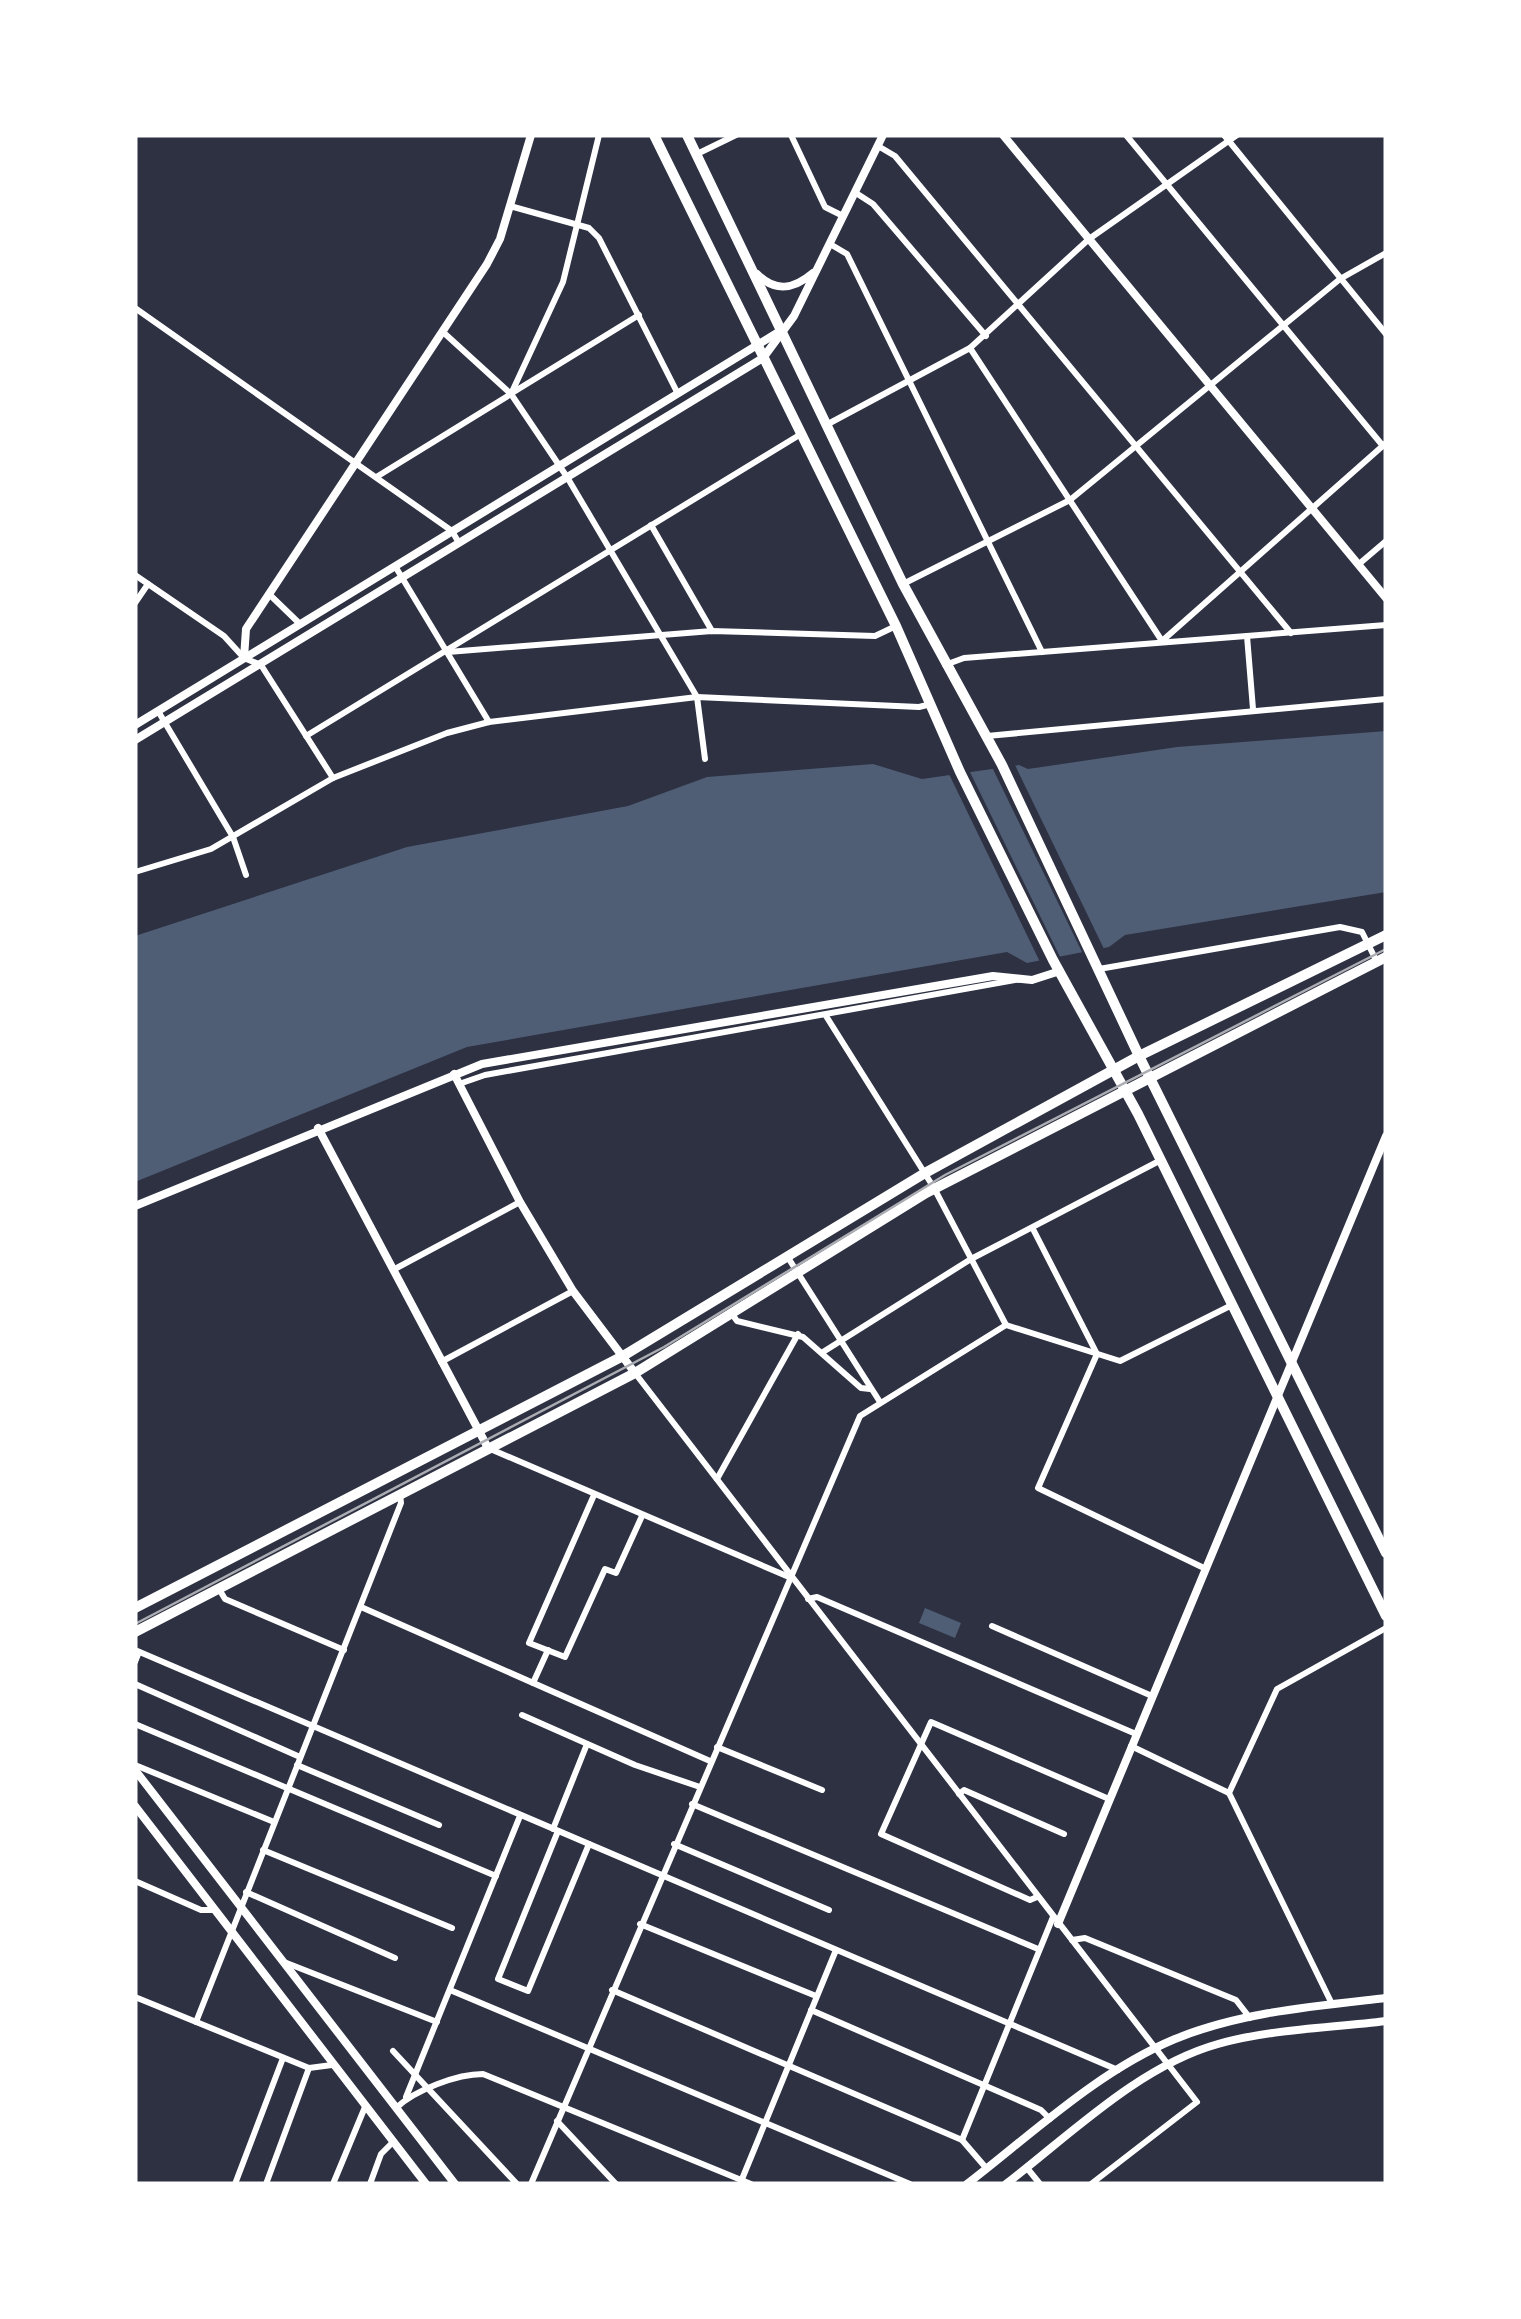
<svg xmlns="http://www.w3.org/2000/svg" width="1521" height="2319" viewBox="0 0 1521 2319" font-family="'DejaVu Sans',sans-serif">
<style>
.water{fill:#4f5d75}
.pier{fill:#2d3142}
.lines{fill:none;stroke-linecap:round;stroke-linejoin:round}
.minor{stroke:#fff;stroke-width:6}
.tertiary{stroke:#fff;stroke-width:8}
.primary{stroke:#fff;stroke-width:10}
.trunk{stroke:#fff;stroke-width:10}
.tram{stroke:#abadb3;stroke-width:2.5}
</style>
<rect width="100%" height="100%" fill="#2d3142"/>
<g class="water">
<path d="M 1386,731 L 1386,892 L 1125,935 L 1109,947 L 1027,963 L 1007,952 L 467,1047 L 135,1182 L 135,936 L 407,847 L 628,806 L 707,777 L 873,764 L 922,779 L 1019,765 L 1028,769 L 1177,747 Z"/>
<path d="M 925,1608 L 961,1623 L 955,1638 L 919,1623 Z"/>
</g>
<g class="pier">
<path d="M 1014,763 L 1105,951 L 1083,954 L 992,767 Z"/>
<path d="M 969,770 L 1061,959 L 1040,962 L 949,774 Z"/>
</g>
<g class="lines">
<g class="minor">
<path d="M 791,135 L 825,207 L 843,216"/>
<path d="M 1126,135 L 1383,446"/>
<path d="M 1224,135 L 1386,334"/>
<path d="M 878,146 L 895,156 L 1291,633"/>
<path d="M 697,154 L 736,135"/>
<path d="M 856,193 L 873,204 L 986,336"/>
<path d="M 510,206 L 589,228 L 599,238 L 677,392"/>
<path d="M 830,244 L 847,254 L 1042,652"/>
<path d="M 135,308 L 452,531 L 459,543"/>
<path d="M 443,332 L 511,394 L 567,477 L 697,697 L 705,759"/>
<path d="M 970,348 L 1162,641 L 1386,443"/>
<path d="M 512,393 L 639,315"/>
<path d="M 828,424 L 970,348 L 1089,239 L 1237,135"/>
<path d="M 378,476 L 511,394 L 563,282 L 599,135"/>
<path d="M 651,525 L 712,631"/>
<path d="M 1359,564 L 1386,541"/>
<path d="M 395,566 L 489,722"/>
<path d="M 135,575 L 224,636 L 244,658 L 261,665 L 333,778"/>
<path d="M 903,584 L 1070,500 L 1340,279 L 1386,253"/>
<path d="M 269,594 L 300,624"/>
<path d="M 135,603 L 148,584"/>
<path d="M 1247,636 L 1253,709"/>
<path d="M 448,652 L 712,631 L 875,636 L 896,626"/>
<path d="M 945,665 L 964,658 L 1386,625"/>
<path d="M 158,711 L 233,837 L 246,875"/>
<path d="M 306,736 L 801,434"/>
<path d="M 987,736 L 1386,699"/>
<path d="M 135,872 L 211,849 L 333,778 L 447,733 L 489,722 L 697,697 L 919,707 L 931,704"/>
<path d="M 1099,969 L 1340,927 L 1362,932 L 1376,960"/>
<path d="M 826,1016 L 934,1188 L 1006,1325"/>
<path d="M 459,1084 L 485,1075 L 1021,979"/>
<path d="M 1033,1229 L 1097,1354 L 1038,1488 L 1206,1569"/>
<path d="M 787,1256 L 880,1402"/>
<path d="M 393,1270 L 520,1202"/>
<path d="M 732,1314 L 737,1321 L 803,1337 L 861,1388 L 870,1389"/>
<path d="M 823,1352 L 971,1259 L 1161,1160"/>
<path d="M 441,1362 L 573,1291"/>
<path d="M 635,1373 L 1197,2102 L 1091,2184"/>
<path d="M 488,1448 L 789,1577"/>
<path d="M 717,1479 L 798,1334"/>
<path d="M 594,1495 L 529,1643 L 565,1657 L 605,1569 L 616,1573 L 642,1516"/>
<path d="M 219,1589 L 225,1599 L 344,1650"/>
<path d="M 808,1599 L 817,1597 L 1136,1734"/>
<path d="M 361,1607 L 710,1761"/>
<path d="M 992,1626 L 1152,1696"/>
<path d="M 135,1650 L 1118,2070"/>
<path d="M 135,1662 L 139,1652"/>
<path d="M 533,1683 L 548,1650"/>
<path d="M 135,1684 L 300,1757"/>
<path d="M 522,1715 L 635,1765 L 700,1787"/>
<path d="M 135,1724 L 496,1876"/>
<path d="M 1131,1746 L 1229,1793"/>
<path d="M 717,1747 L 822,1790"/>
<path d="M 135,1765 L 274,1822"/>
<path d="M 297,1765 L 439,1825"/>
<path d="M 959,1794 L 964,1790 L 1064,1834"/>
<path d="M 692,1804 L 1038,1949"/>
<path d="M 553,1829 L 587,1744"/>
<path d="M 558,1831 L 498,1979 L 528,1991 L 589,1844"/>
<path d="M 674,1844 L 829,1910"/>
<path d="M 263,1850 L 452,1928"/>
<path d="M 135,1881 L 201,1910 L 215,1910"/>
<path d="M 246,1892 L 395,1958"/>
<path d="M 1037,1897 L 1030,1900 L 881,1834 L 931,1722 L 1109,1799"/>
<path d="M 640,1924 L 816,1996"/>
<path d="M 1072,1940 L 1085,1938 L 1236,2000 L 1250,2018"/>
<path d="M 284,1962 L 437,2022"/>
<path d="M 450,1990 L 910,2184"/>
<path d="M 612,1990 L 962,2140 L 987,2169"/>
<path d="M 135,1997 L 309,2068 L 332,2065"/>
<path d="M 1332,2004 L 1229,1793 L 1277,1689 L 1386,1628"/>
<path d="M 811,2010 L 1041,2110 L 1050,2119"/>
<path d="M 196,2022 L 401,1503 L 400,1494"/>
<path d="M 393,2051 L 517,2184"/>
<path d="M 406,2097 L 520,1816"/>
<path d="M 396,2108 C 415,2090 457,2074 483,2074 L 751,2184"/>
<path d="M 557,2121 L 616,2184"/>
<path d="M 962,2140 L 1053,1917"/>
<path d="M 1027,2168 L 1040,2184"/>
<path d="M 235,2184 L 283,2058"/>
<path d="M 266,2184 L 309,2068"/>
<path d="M 333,2184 L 365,2107"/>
<path d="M 370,2184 L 381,2154 L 393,2142"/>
<path d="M 531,2184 L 860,1416 L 1006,1325 L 1120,1361 L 1232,1305"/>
<path d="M 740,2184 L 836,1950"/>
</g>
<g class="tertiary">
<path d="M 1003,135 L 1386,598"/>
<path d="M 757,274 C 776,293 794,289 813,273"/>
<path d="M 244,658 L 246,629 L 487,264 L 500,239 L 531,135"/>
<path d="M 135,725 L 777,333"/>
<path d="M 135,740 L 763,358 L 794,316 L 883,135"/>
<path d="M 454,1074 L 520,1202 L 573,1291 L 635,1373"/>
<path d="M 318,1128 L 488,1448"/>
<path d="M 135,1206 L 482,1064 L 993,976 L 1032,980 L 1060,971"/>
<path d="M 135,1770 L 455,2184"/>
<path d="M 135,1806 L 426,2184"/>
<path d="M 1058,1924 L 1386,1136"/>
<path d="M 967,2184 C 1032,2134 1098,2071 1175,2039 C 1241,2012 1316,2006 1386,1998"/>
<path d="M 1006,2184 C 1070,2135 1139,2066 1218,2044 C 1271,2029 1331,2028 1386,2021"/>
</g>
<g class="primary">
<path d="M 1139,1056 L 1386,935"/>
<path d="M 1150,1078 L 1386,957"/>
</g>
<g class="trunk">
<path d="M 654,135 L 896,626 L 960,772 L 1053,960 L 1138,1114 L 1386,1616"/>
<path d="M 687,135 L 903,584 L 1002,765 L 1139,1056 L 1386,1553"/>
<path d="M 135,1608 L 623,1356 L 925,1173 L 1139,1056"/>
<path d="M 135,1632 L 635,1373 L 926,1193 L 1150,1078"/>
</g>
<path class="tram" d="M 135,1624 L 664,1347 L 945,1175 L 1386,949"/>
</g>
<rect width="1521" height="2319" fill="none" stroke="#ffffff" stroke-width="275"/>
</svg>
